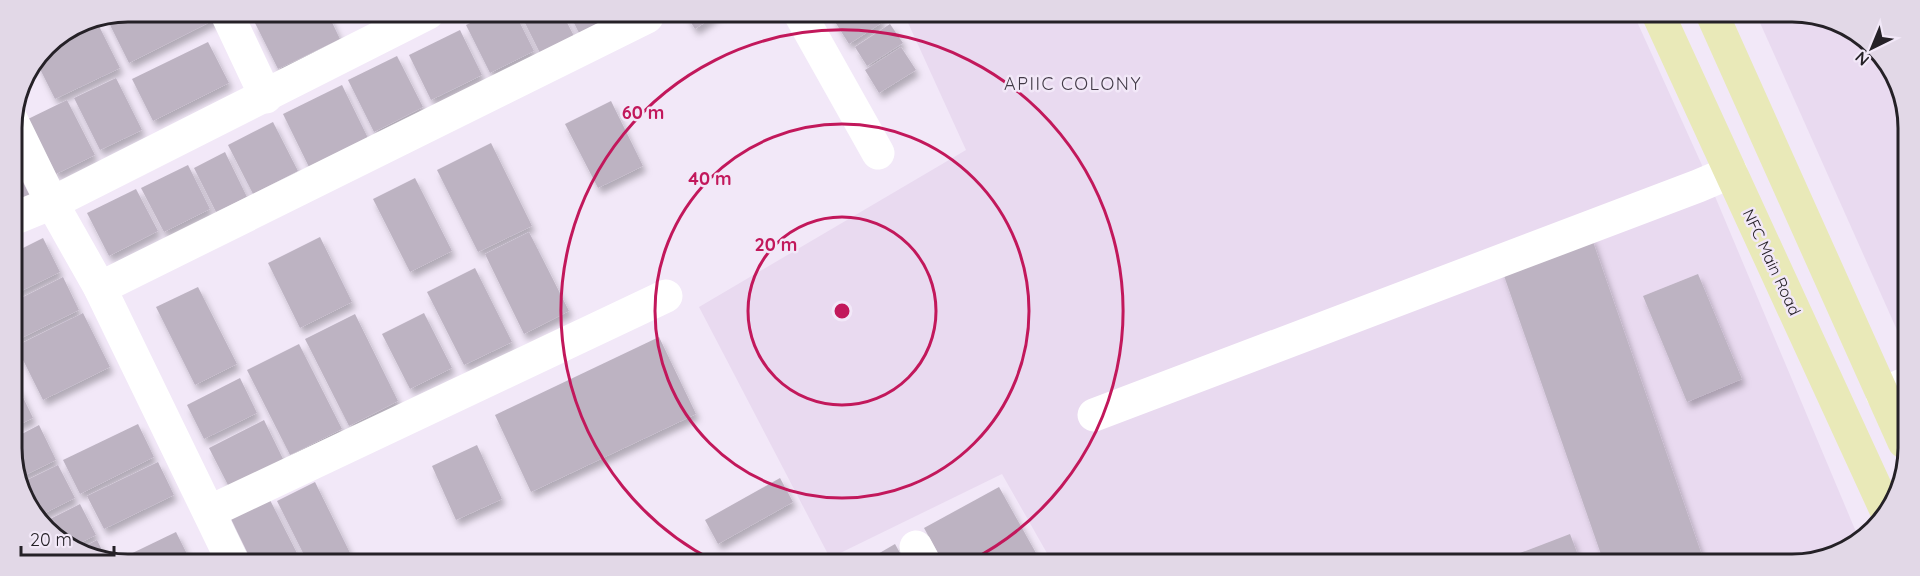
<svg xmlns="http://www.w3.org/2000/svg" width="1920" height="576" viewBox="0 0 1920 576" font-family="Quicksand,sans-serif">
<style>
.built{fill:#e9daf0}
.building{fill:#bdb3c2;filter:url(#shadow)}
.lines{fill:none;stroke-linecap:round;stroke-linejoin:round}
.minor{stroke:#fff;stroke-width:33}
.major{stroke:#e9e9b8;stroke-width:33}
.ring{fill:none;stroke:#c2185b;stroke-width:3}
.labels{text-anchor:middle;stroke-width:5;stroke-linejoin:round;paint-order:stroke}
.street-label{font-size:16px;fill:#252127;stroke:#f2e8f8}
.neighbourhood-label{font-size:18px;letter-spacing:1.5px;fill:#423a47;stroke:#f2e8f8}
.rim{fill:none;stroke:#252127;stroke-width:3}
.centre{fill:#c2185b;stroke:#f2e8f8;stroke-width:3}
.ring-label{font-size:18px;text-anchor:middle;font-weight:bold;fill:#c2185b;stroke:#f2e8f8;stroke-width:5;stroke-linejoin:round;paint-order:stroke}
</style>
<defs>
<filter id="shadow"><feDropShadow dx="3.5" dy="6" stdDeviation="3" flood-color="#0004"/></filter>
</defs>
<rect width="100%" height="100%" fill="#f2e8f8"/>
<g class="built">
<path d="M 904,14 L 1634,15 L 1701,163 L 1859,539 L 1799,564 L 1052,562 L 1002,474 L 830,558 L 699,307 L 966,150 Z"/>
<path d="M 1757,16 L 1821,16 L 1874,46 L 1906,106 L 1905,348 Z"/>
</g>
<g class="building">
<path d="M 129,12 L 212,12 L 216,19 L 129,63 L 106,17 Z"/>
<path d="M 277,12 L 327,12 L 340,39 L 278,69 L 255,23 Z"/>
<path d="M 490,13 L 515,13 L 534,51 L 490,73 L 466,25 Z"/>
<path d="M 520,13 L 562,13 L 574,36 L 540,53 Z"/>
<path d="M 569,13 L 619,13 L 579,33 Z"/>
<path d="M 685,13 L 719,13 L 695,29 Z"/>
<path d="M 838,14 L 878,14 L 883,22 L 849,44 L 832,17 Z"/>
<path d="M 98,24 L 120,68 L 55,99 L 36,61 L 42,52 Z"/>
<path d="M 890,24 L 903,43 L 867,66 L 855,47 Z"/>
<path d="M 460,30 L 482,75 L 431,100 L 409,55 Z"/>
<path d="M 208,42 L 229,83 L 153,121 L 132,79 Z"/>
<path d="M 901,47 L 916,70 L 879,93 L 865,70 Z"/>
<path d="M 397,56 L 423,107 L 374,132 L 348,80 Z"/>
<path d="M 116,78 L 142,130 L 100,150 L 74,98 Z"/>
<path d="M 342,85 L 368,138 L 309,167 L 283,114 Z"/>
<path d="M 67,100 L 95,155 L 56,174 L 28,119 Z"/>
<path d="M 611,101 L 643,166 L 598,188 L 565,124 Z"/>
<path d="M 273,122 L 298,171 L 253,194 L 228,145 Z"/>
<path d="M 491,143 L 532,226 L 478,252 L 437,170 Z"/>
<path d="M 225,152 L 247,197 L 216,212 L 194,168 Z"/>
<path d="M 12,161 L 31,198 L 13,207 Z"/>
<path d="M 188,165 L 210,209 L 164,232 L 141,188 Z"/>
<path d="M 415,178 L 452,251 L 410,272 L 373,199 Z"/>
<path d="M 136,189 L 158,231 L 109,256 L 87,213 Z"/>
<path d="M 529,232 L 569,311 L 524,334 L 485,254 Z"/>
<path d="M 1591,236 L 1705,564 L 1604,563 L 1501,267 Z"/>
<path d="M 320,237 L 352,302 L 300,328 L 268,263 Z"/>
<path d="M 43,238 L 60,272 L 13,295 L 13,253 Z"/>
<path d="M 475,268 L 512,342 L 464,365 L 427,292 Z"/>
<path d="M 1698,274 L 1742,379 L 1687,402 L 1643,296 Z"/>
<path d="M 63,277 L 79,310 L 13,342 L 13,302 Z"/>
<path d="M 198,287 L 237,364 L 195,385 L 156,307 Z"/>
<path d="M 83,313 L 110,367 L 43,400 L 16,346 Z"/>
<path d="M 424,313 L 452,368 L 410,389 L 382,334 Z"/>
<path d="M 355,314 L 398,401 L 349,426 L 305,339 Z"/>
<path d="M 659,337 L 696,414 L 531,492 L 495,415 Z"/>
<path d="M 299,344 L 342,429 L 290,455 L 247,370 Z"/>
<path d="M 240,378 L 257,413 L 204,439 L 187,405 Z"/>
<path d="M 18,387 L 33,418 L 14,427 L 14,389 Z"/>
<path d="M 264,420 L 284,461 L 229,487 L 209,448 Z"/>
<path d="M 138,424 L 154,457 L 80,494 L 63,460 Z"/>
<path d="M 39,425 L 56,460 L 19,478 L 14,470 L 14,438 Z"/>
<path d="M 477,445 L 502,499 L 456,520 L 432,466 Z"/>
<path d="M 158,462 L 174,495 L 104,529 L 87,496 Z"/>
<path d="M 58,465 L 75,498 L 39,516 L 21,483 Z"/>
<path d="M 780,478 L 793,502 L 718,544 L 705,520 Z"/>
<path d="M 315,482 L 354,561 L 307,561 L 277,501 Z"/>
<path d="M 999,487 L 1041,562 L 943,562 L 924,528 Z"/>
<path d="M 270,500 L 301,561 L 251,560 L 231,519 Z"/>
<path d="M 80,504 L 96,535 L 74,546 L 46,530 L 42,523 Z"/>
<path d="M 176,532 L 190,560 L 118,560 Z"/>
<path d="M 1570,534 L 1581,563 L 1494,563 Z"/>
<path d="M 97,540 L 107,560 L 99,560 L 80,549 Z"/>
<path d="M 895,544 L 905,562 L 864,562 Z"/>
</g>
<g class="lines">
<g class="minor">
<path d="M 226,12 L 266,97"/>
<path d="M 800,14 L 878,153"/>
<path d="M 12,121 L 52,203 L 100,288 L 232,560"/>
<path d="M 13,219 L 52,203 L 428,13"/>
<path d="M 100,288 L 647,17"/>
<path d="M 1882,394 L 1905,384"/>
<path d="M 1094,415 L 1698,186 L 1731,172"/>
<path d="M 209,512 L 666,296"/>
<path d="M 916,547 L 924,562"/>
</g>
<g class="major">
<path d="M 1659,16 L 1885,508"/>
<path d="M 1713,16 L 1904,442"/>
</g>
</g>
<g class="ring">
<circle cx="842" cy="311" r="94"/>
<circle cx="842" cy="311" r="187"/>
<path d="M714 561A281 281 0 1 1 970 561"/>
</g>
<g class="labels">
<g class="street-label">
<text transform="translate(1772 262) rotate(65)" y="6">NFC Main Road</text>
</g>
<g class="neighbourhood-label">
<text x="1073" y="90">APIIC COLONY</text>
</g>
</g>
<path d="M0 0H1920V576H0ZM128 22H1792A106 106 0 0 1 1898 128V448A106 106 0 0 1 1792 554H128A106 106 0 0 1 22 448V128A106 106 0 0 1 128 22Z" fill="#e2d8e7" fill-rule="evenodd"/>
<path class="rim" d="M128 22H1792A106 106 0 0 1 1898 128V448A106 106 0 0 1 1792 554H128A106 106 0 0 1 22 448V128A106 106 0 0 1 128 22Z"/>
<circle cx="842" cy="311" r="9" class="centre"/>
<g class="ring-label">
<text x="643" y="119">60 m</text>
<text x="710" y="185">40 m</text>
<text x="776" y="251">20 m</text>
</g>
<g transform="translate(1872 48) rotate(223)" stroke="#f2e8f8" stroke-width="4.5" paint-order="stroke">
<path d="M0-4.5L10 22L0 15L-10 22Z" fill="#252127"/>
<text y="-9" font-size="16" font-weight="bold" text-anchor="middle" fill="#252127">N</text>
</g>
<path d="M21 546v9h93v-9" fill="none" stroke="#252127" stroke-width="3"/>
<text x="30" y="546" font-size="18" fill="#252127" stroke="#f2e8f8" stroke-width="4.5" paint-order="stroke">20 m</text>
</svg>
